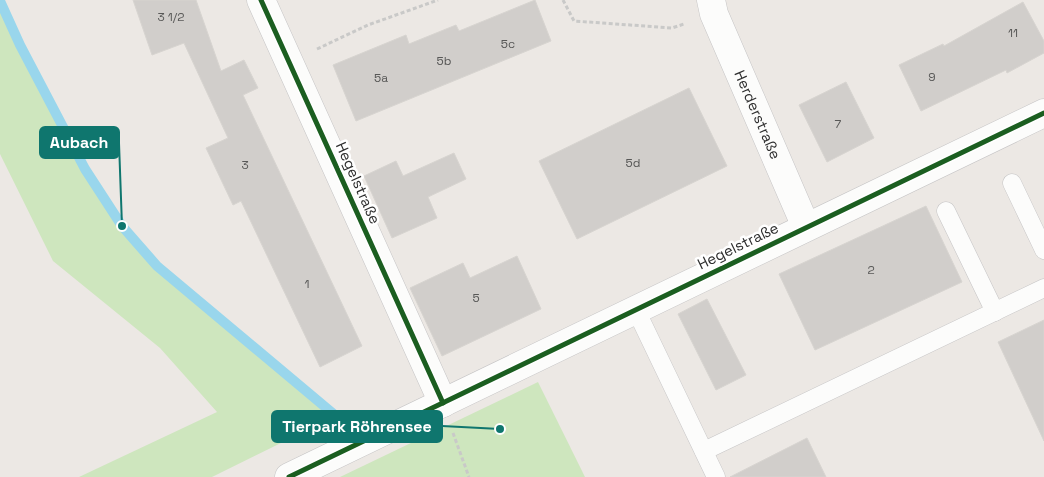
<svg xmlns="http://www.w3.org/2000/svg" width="1044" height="477" viewBox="0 0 1044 477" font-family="'Space Grotesk',sans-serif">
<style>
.green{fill:#cee6be}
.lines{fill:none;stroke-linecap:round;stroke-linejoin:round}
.stream{stroke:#99d6ec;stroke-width:10}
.building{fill:#d1cecb;stroke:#d7d4d0}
.lane-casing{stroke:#c5c4c5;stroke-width:19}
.street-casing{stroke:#c5c4c5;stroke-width:29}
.path{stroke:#c9c9c8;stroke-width:3;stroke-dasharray:4 2.5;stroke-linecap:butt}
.lane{stroke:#fcfcfb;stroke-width:18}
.street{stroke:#fcfcfb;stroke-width:28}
.cycleway-casing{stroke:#fff;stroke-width:8}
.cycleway{stroke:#1b5e20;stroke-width:5}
.labels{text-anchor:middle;stroke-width:5;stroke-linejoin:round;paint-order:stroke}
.number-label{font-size:12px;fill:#585857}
.street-label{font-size:15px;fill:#2e2e2e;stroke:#fff}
.leader{fill:none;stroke:#0f766e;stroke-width:2}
.callout-dot{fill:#0f766e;stroke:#fff;stroke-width:2}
.callout{fill:#0f766e;stroke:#0f766e;stroke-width:2}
.callout-label{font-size:16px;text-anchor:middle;font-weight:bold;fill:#fff}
</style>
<rect width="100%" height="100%" fill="#ece8e4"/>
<g class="green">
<path d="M 0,1 L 20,45 L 85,169 L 122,226 L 158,266 L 336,416 L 212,477 L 79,477 L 217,412 L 160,348 L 53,261 L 0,154 Z"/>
<path d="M 538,382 L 585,477 L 340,477 Z"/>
</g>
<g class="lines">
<path class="stream" d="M 0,1 L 20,45 L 85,169 L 122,226 L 157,266 L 336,416"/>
</g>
<g class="building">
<path d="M 133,0 L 196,0 L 221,71 L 244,60 L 258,88 L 243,95 L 362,346 L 320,367 L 241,201 L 233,205 L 206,148 L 228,138 L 184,43 L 152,55 Z"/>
<path d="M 535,0 L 551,41 L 356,121 L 333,65 L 406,35 L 409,44 L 456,25 L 459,31 Z"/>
<path d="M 1023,2 L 1044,41 L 1044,53 L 1007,73 L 1006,70 L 921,111 L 899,65 L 943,44 L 944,46 Z"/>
<path d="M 846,82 L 874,138 L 827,162 L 799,105 Z"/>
<path d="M 689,88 L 727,166 L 577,239 L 539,161 Z"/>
<path d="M 454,153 L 466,179 L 428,197 L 437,218 L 392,238 L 364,176 L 396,161 L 403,176 Z"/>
<path d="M 926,206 L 962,282 L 815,350 L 779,274 Z"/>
<path d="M 517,256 L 541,309 L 442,356 L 410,288 L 463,263 L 470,278 Z"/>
<path d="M 707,299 L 746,375 L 716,390 L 678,314 Z"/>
<path d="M 1044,320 L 1044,441 L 998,342 Z"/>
<path d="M 807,438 L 826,477 L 730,477 Z"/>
</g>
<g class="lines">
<g class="lane-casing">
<g id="lane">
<path d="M 1012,183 L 1044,250"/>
<path d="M 946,211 L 995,312"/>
<path d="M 636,310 L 716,477"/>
<path d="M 704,451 L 1044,288"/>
</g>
</g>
<g class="street-casing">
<g id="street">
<path d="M 261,0 L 443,403"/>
<path id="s1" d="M 711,0 L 714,14 L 806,227"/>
<path d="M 289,477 L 1044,113"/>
</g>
</g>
<g class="path">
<path d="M 563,0 L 574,21 L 672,28 L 684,24"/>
<path d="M 317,49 L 368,25 L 438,0"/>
<path d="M 453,433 L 469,477"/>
</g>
<use href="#lane" class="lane"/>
<use href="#street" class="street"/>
<g class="cycleway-casing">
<g id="cycleway">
<path d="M 261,0 L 443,403"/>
<path d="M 289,477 L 1044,113"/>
</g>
</g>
<use href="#cycleway" class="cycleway"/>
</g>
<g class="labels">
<g class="number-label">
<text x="171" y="21">3 1/2</text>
<text x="1013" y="37">11</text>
<text x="508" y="48">5c</text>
<text x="444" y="65">5b</text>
<text x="932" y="81">9</text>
<text x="381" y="82">5a</text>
<text x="838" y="128">7</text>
<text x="633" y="167">5d</text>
<text x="245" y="169">3</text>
<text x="871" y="274">2</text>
<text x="307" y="288">1</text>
<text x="476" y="302">5</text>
</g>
<g class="street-label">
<text dy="5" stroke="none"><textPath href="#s1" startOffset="124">Herderstraße</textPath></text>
<text transform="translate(358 183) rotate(66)" y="5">Hegelstraße</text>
<text transform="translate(738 246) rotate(-26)" y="5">Hegelstraße</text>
</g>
</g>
<path class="leader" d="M122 226L119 143M500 429L442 426"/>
<g class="callout-dot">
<circle cx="122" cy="226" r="5"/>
<circle cx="500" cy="429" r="5"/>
</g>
<g class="callout">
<rect x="40" y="127" width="79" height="31" rx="5"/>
<rect x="272" y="411" width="170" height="31" rx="5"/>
</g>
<g class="callout-label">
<text x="79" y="148">Aubach</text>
<text x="357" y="432">Tierpark Röhrensee</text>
</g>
</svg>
